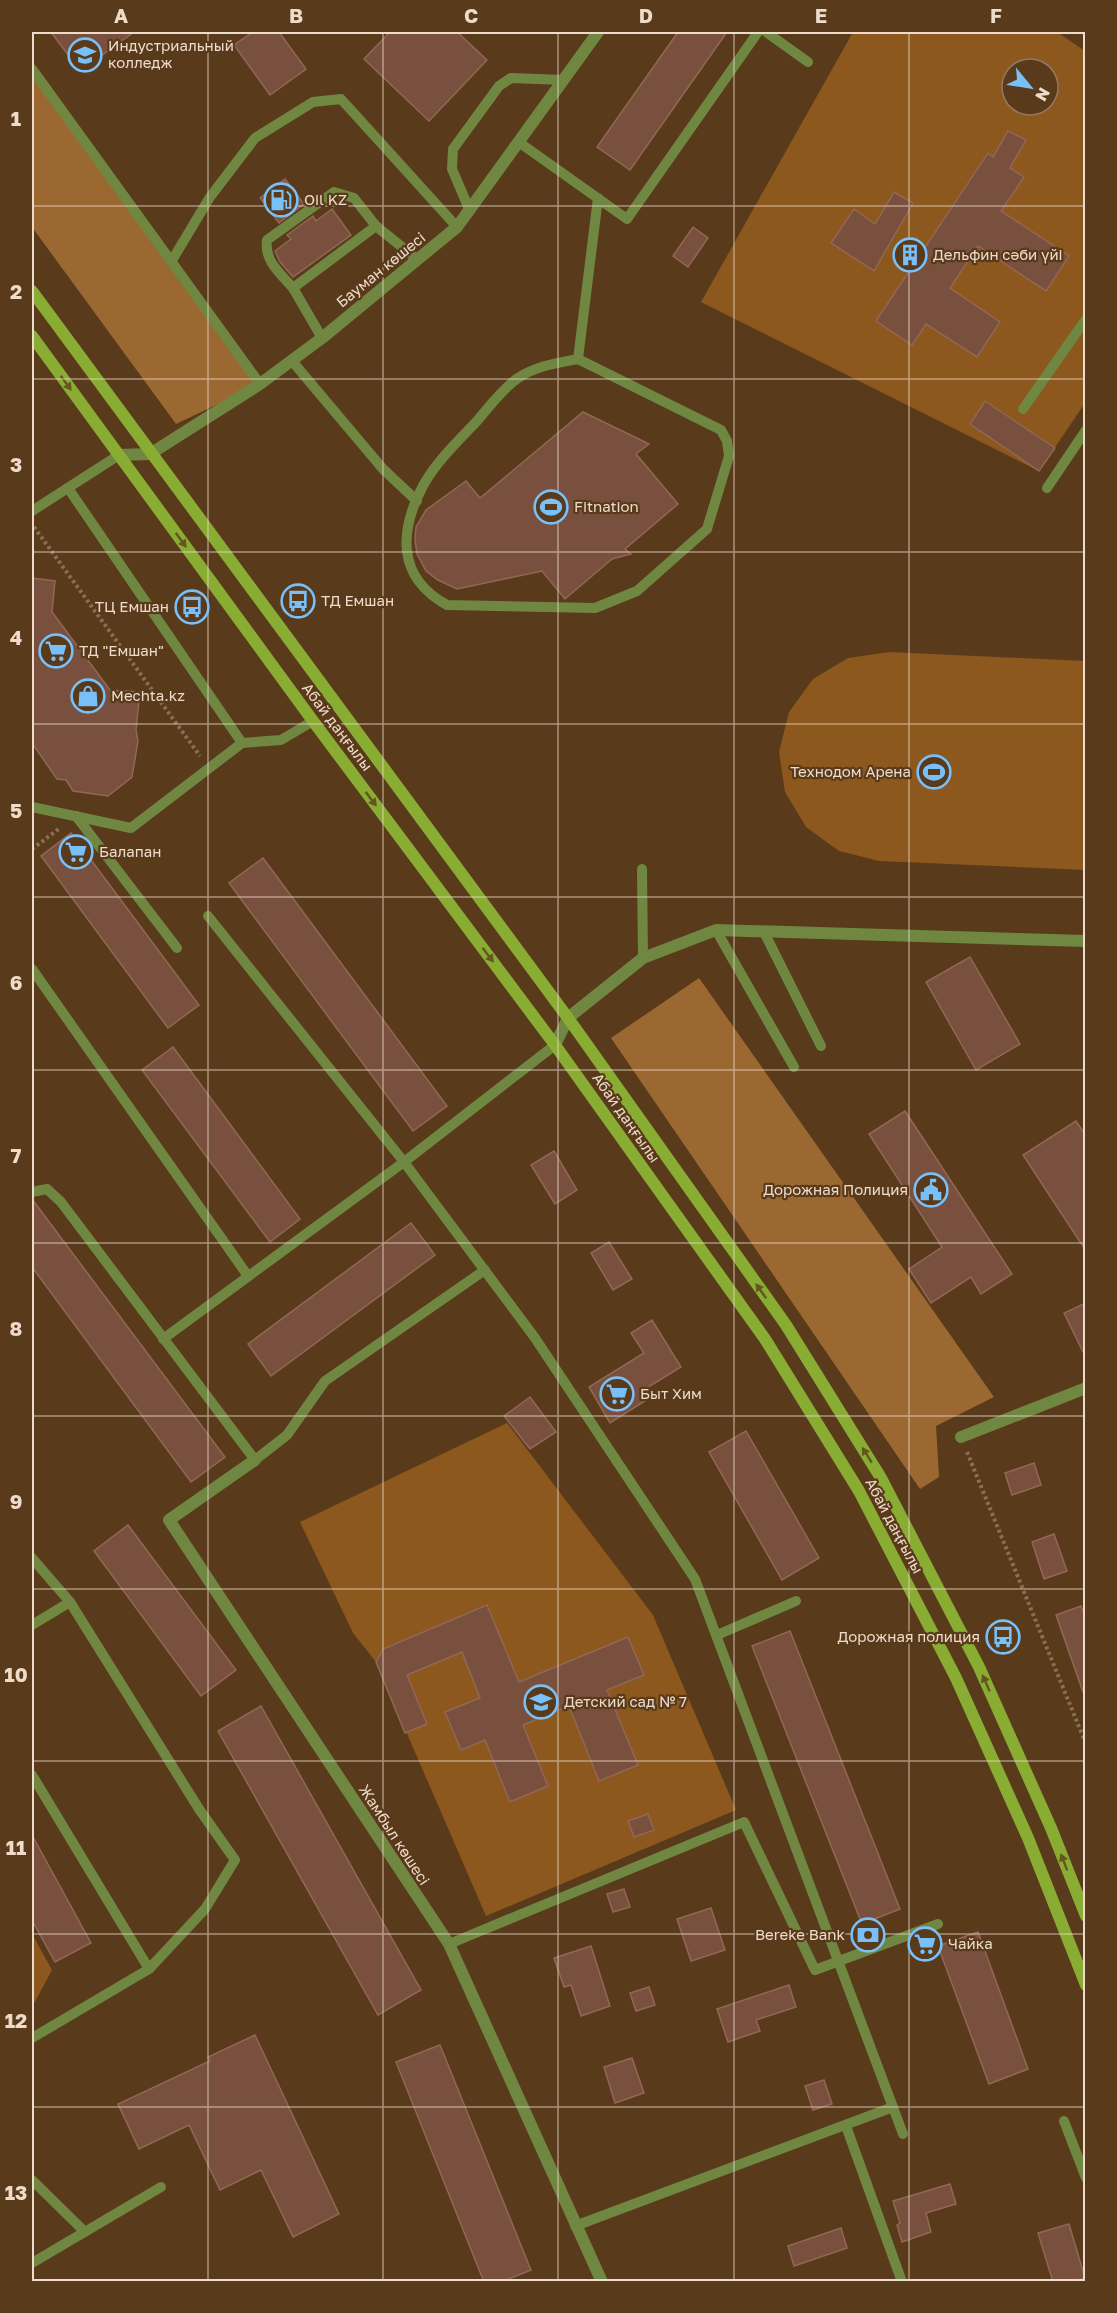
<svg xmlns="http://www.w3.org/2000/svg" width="1117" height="2313" viewBox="0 0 1117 2313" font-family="'Golos Text',sans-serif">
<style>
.green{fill:#8c581e;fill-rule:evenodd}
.forest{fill:#9c6832}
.building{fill:#79503e;stroke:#926755;stroke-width:1.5}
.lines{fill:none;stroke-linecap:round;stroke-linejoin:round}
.path{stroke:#8a6f55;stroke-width:4;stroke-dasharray:3 3;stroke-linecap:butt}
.lane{stroke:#708741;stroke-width:10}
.street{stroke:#708741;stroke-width:12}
.secondary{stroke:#89ac33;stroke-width:12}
.oneway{fill:#655621}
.grid{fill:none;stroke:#eedbca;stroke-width:1.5;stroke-opacity:0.55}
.labels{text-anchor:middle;stroke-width:4.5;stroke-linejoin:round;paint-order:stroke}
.poi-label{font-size:15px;fill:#eedbca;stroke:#593a1b;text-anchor:start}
.street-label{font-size:15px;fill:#eedbca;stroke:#593a1b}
.neatline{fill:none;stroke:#eedbca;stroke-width:2}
.grid-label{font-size:20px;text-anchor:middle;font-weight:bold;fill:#eedbca}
</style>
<rect width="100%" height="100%" fill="#593a1b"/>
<g class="green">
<path d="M 853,32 L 1057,32 L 1085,51 L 1085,403 L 1039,471 L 701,302 ZM 1012,69 L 1048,69 L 1048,105 L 1012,105 Z"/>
<path d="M 889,652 L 1085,661 L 1085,870 L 879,861 L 839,851 L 806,827 L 785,792 L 779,752 L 789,712 L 813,679 L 848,658 Z"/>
<path d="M 507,1423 L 653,1615 L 736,1810 L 486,1916 L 376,1662 L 353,1633 L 300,1522 Z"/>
<path d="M 32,1934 L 52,1970 L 32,2007 Z"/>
</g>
<g class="forest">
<path d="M 32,69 L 260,384 L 176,424 L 32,227 Z"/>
<path d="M 699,978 L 994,1397 L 936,1426 L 939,1477 L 920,1489 L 611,1038 Z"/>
</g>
<g class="building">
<path d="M 51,32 L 134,32 L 80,71 Z"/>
<path d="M 253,32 L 279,32 L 306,69 L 270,95 L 234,45 Z"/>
<path d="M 390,32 L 457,32 L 487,60 L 429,121 L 364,59 Z"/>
<path d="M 678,32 L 727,32 L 630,170 L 597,147 Z"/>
<path d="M 1008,131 L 1026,140 L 1010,168 L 1024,177 L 1001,211 L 1069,256 L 1046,291 L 978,246 L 950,288 L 1000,322 L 977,357 L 926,324 L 912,345 L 876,321 L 988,153 L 993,157 Z"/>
<path d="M 285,179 L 304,204 L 279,223 L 260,198 Z"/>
<path d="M 894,192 L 913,203 L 874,271 L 831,243 L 854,209 L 875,224 Z"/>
<path d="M 332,209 L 351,235 L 293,277 L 280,262 L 275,251 L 291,239 L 287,235 L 313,216 L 316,221 Z"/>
<path d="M 693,227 L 708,238 L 688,267 L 673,256 Z"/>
<path d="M 985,401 L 1055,448 L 1039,471 L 970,424 Z"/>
<path d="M 583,412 L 649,444 L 636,454 L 678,504 L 625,549 L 631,554 L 612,559 L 565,599 L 542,571 L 457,589 L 438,580 L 426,571 L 417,554 L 415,540 L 416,527 L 426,510 L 466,481 L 480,498 Z"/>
<path d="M 32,578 L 55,581 L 52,612 L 110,690 L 140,692 L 136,730 L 138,741 L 132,777 L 108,796 L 73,791 L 66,780 L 57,779 L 32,743 Z"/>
<path d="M 71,833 L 199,1005 L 168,1028 L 41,856 Z"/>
<path d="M 263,858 L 447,1106 L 413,1131 L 229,883 Z"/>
<path d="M 970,957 L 1020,1044 L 976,1070 L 926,982 Z"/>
<path d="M 173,1047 L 300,1219 L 270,1242 L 142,1070 Z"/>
<path d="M 905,1111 L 1012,1274 L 981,1294 L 971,1277 L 931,1303 L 909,1269 L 942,1247 L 869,1134 Z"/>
<path d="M 1076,1121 L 1086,1136 L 1086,1251 L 1023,1155 Z"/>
<path d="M 554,1151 L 577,1190 L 555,1204 L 531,1165 Z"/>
<path d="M 32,1199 L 225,1457 L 191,1482 L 32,1267 Z"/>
<path d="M 411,1223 L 435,1255 L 271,1376 L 248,1344 Z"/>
<path d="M 609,1242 L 632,1279 L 613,1290 L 591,1253 Z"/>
<path d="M 1086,1303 L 1086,1358 L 1064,1313 Z"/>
<path d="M 652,1320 L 681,1367 L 640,1392 L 645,1401 L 610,1423 L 589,1387 L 644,1353 L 631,1333 Z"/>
<path d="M 530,1397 L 556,1432 L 530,1449 L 504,1416 Z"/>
<path d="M 746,1431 L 819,1558 L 782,1580 L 709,1452 Z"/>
<path d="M 1034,1463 L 1041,1485 L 1012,1495 L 1005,1473 Z"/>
<path d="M 128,1525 L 236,1670 L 201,1696 L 94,1551 Z"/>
<path d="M 1054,1534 L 1067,1571 L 1044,1579 L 1032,1542 Z"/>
<path d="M 487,1605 L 519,1682 L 628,1637 L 644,1675 L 607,1690 L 638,1765 L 599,1781 L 569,1706 L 523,1725 L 548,1786 L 510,1802 L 485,1740 L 461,1750 L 445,1712 L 480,1698 L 462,1652 L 407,1675 L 427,1724 L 405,1733 L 376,1662 L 383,1649 Z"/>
<path d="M 1081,1606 L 1086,1620 L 1086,1691 L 1083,1692 L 1056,1615 Z"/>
<path d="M 790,1631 L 900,1909 L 862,1924 L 752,1646 Z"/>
<path d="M 261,1706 L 421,1990 L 378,2015 L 218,1731 Z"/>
<path d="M 648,1814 L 654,1830 L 634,1837 L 628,1821 Z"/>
<path d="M 32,1835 L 91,1943 L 55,1962 L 32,1920 Z"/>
<path d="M 624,1889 L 630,1907 L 613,1912 L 607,1894 Z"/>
<path d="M 711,1908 L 725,1950 L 691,1961 L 677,1919 Z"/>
<path d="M 978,1932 L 1028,2069 L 989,2084 L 938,1946 Z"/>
<path d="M 591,1946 L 610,2006 L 581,2016 L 571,1985 L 564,1987 L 554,1958 Z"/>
<path d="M 789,1985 L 796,2007 L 756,2020 L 760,2031 L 728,2042 L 717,2009 Z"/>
<path d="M 649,1987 L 655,2005 L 636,2011 L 630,1993 Z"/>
<path d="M 255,2035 L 339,2214 L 293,2237 L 261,2170 L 220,2190 L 189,2125 L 139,2149 L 118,2104 L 210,2061 L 208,2057 Z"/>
<path d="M 440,2045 L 531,2270 L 501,2282 L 484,2282 L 396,2062 Z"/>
<path d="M 632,2058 L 644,2093 L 615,2103 L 604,2067 Z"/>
<path d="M 824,2080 L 832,2104 L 813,2110 L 805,2086 Z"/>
<path d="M 950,2184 L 956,2204 L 926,2213 L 931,2232 L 902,2242 L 897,2225 L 900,2223 L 893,2201 Z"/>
<path d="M 1069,2224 L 1085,2278 L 1072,2282 L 1053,2282 L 1038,2233 Z"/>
<path d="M 841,2228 L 847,2248 L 794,2266 L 788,2246 Z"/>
</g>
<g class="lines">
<g class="path">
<path d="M 34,527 L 200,756"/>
<path d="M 32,849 L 60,828"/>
<path d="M 967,1452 L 1086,1744"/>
</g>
<g class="lane">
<path d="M 766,32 L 808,62"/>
<path d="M 32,69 L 260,384"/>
<path d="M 520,143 L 627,219 L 758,32"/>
<path d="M 470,211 L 452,169 L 453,149 L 499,86 L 511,78 L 564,80"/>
<path d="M 171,262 L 210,197 L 255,138 L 313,102 L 341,99 L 457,227"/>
<path d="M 293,288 C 280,273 264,261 267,240 L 334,192 L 354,198 L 376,226"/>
<path d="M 322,338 L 293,288 L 376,226 L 418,260"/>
<path d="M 578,359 L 721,430 L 727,441 L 729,456 L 707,529 L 637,591 L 595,608 L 447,605 C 396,577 399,530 424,484 C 437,461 459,440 477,421 C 489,407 503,388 518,378 C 536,366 557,363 578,359 Z"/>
<path d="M 578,359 L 598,198"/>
<path d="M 292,361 L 383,469 L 417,501"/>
<path d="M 1023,409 L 1086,319"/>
<path d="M 1047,488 L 1086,430"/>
<path d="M 32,511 L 119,455"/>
<path d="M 242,743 L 281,740 L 313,721"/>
<path d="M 32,807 L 131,828 L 242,743 L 68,488"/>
<path d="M 76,816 L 177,948"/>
<path d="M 642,869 L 643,958"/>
<path d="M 208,916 L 404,1162 L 535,1338 L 695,1579 L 903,2134"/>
<path d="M 716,930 L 794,1067"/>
<path d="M 764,932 L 821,1046"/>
<path d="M 32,969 L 248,1276"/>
<path d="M 32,1192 L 47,1189 L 61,1202 L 255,1460 L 287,1435 L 325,1381 L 485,1270"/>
<path d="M 163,1339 L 404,1162 L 555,1045"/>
<path d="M 32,1558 L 70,1602 L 199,1809 L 235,1860 L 205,1909 L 149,1969 L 32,2038"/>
<path d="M 32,1625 L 70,1602"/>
<path d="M 717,1635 L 796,1601"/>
<path d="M 32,1775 L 149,1969"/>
<path d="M 449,1944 L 744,1822 L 815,1970 L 938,1924"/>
<path d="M 1064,2121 L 1086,2178"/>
<path d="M 846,2126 L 902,2282"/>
<path d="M 32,2180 L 85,2232"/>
<path d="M 575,2226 L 893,2107"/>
<path d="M 32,2263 L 161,2187"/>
</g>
<g class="street">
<path d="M 119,455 L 150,454 L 260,384 L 322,338 L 457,227 L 598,32"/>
<path d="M 555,1045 L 568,1018 L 643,958 L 716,930 L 1086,941"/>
<path d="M 961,1437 L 1086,1388"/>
<path d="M 255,1460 L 169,1520 L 449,1944 L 602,2282"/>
</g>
<g class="secondary">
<path d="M 32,291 L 568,1018 L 786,1325 L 881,1478 L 979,1667 L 1051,1828 L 1086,1916"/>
<path d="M 32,336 L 313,721 L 555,1045 L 765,1339 L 859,1491 L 956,1678 L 1028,1838 L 1086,1985"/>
</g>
</g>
<defs><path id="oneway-solid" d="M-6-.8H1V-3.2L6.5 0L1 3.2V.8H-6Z" transform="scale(1.5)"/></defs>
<g class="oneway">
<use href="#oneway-solid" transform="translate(66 383) rotate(54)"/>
<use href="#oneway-solid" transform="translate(181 540) rotate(54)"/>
<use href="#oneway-solid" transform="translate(371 799) rotate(53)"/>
<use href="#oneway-solid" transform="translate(488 955) rotate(53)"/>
<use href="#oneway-solid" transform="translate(761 1291) rotate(-125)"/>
<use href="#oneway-solid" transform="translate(867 1455) rotate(-122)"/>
<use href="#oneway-solid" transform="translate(986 1683) rotate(-114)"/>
<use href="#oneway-solid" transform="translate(1064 1862) rotate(-111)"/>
</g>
<path class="grid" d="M 208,32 L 208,2282M 383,32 L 383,2282M 558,32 L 558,2282M 734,32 L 734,2282M 909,32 L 909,2282M 32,206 L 1086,206M 32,379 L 1086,379M 32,552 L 1086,552M 32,724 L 1086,724M 32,897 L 1086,897M 32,1070 L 1086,1070M 32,1243 L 1086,1243M 32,1416 L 1086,1416M 32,1589 L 1086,1589M 32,1761 L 1086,1761M 32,1934 L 1086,1934M 32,2107 L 1086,2107"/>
<defs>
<g id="university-ring" transform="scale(1.725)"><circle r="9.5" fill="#593a1b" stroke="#79bff8" stroke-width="1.5"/><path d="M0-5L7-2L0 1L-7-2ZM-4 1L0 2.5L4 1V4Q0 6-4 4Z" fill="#79bff8"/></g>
<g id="fuel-ring" transform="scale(1.725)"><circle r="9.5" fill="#593a1b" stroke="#79bff8" stroke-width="1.5"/><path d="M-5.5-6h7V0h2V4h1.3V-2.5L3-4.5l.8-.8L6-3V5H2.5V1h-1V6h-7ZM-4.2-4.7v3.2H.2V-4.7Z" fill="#79bff8"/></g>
<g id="building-ring" transform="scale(1.725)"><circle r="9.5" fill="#593a1b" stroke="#79bff8" stroke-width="1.5"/><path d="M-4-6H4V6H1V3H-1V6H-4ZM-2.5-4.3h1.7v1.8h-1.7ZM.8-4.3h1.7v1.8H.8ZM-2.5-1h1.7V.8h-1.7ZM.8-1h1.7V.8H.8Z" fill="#79bff8"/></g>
<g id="stadium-ring" transform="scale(1.725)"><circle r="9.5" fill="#593a1b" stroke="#79bff8" stroke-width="1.5"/><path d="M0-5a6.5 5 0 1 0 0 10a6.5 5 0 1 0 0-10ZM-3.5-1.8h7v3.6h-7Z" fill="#79bff8"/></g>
<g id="bus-ring" transform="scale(1.725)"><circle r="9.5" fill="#593a1b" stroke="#79bff8" stroke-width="1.5"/><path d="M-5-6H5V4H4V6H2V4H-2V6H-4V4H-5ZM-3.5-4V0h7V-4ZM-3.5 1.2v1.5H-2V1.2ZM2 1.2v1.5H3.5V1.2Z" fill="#79bff8"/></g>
<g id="supermarket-ring" transform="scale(1.725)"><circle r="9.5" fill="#593a1b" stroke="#79bff8" stroke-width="1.5"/><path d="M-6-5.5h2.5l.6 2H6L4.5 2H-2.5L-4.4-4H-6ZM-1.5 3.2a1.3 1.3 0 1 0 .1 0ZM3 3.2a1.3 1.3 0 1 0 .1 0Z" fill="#79bff8"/></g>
<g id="shop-ring" transform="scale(1.725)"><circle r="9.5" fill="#593a1b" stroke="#79bff8" stroke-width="1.5"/><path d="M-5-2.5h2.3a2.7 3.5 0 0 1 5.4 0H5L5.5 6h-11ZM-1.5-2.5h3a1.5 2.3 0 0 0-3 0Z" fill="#79bff8"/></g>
<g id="civic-ring" transform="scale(1.725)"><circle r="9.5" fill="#593a1b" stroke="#79bff8" stroke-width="1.5"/><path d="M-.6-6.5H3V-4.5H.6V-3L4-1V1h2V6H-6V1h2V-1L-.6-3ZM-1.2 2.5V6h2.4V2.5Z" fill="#79bff8"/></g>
<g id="school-ring" transform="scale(1.725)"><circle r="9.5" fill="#593a1b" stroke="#79bff8" stroke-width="1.5"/><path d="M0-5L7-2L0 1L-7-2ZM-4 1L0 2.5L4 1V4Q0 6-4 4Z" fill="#79bff8"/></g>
<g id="bank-ring" transform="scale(1.725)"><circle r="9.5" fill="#593a1b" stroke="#79bff8" stroke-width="1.5"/><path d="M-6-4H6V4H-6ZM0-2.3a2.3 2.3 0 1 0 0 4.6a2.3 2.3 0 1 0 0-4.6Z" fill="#79bff8"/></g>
</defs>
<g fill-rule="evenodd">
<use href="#university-ring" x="85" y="55"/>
<use href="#fuel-ring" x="281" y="200"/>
<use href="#building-ring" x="910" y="255"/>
<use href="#stadium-ring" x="551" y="507"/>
<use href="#bus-ring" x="298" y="601"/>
<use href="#bus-ring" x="192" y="607"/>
<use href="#supermarket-ring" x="56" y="651"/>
<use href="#shop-ring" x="88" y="696"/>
<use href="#stadium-ring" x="934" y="772"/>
<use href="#supermarket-ring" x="76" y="852"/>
<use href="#civic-ring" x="931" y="1190"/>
<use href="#supermarket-ring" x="617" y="1394"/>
<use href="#bus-ring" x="1003" y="1637"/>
<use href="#school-ring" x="541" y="1702"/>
<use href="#bank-ring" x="868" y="1935"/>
<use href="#supermarket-ring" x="925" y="1944"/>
</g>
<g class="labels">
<g class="poi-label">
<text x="108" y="51">Индустриальный<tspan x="108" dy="17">колледж</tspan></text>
<text x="304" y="205">Oil KZ</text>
<text x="933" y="260">Дельфин сәби үйі</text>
<text x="574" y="512">Fitnation</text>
<text x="321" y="606">ТД Емшан</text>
<text x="169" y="612" text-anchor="end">ТЦ Емшан</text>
<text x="79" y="656">ТД "Емшан"</text>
<text x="111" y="701">Mechta.kz</text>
<text x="911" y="777" text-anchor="end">Технодом Арена</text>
<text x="99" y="857">Балапан</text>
<text x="908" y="1195" text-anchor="end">Дорожная Полиция</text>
<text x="640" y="1399">Быт Хим</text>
<text x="980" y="1642" text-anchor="end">Дорожная полиция</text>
<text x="564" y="1707">Детский сад № 7</text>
<text x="845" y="1940" text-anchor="end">Bereke Bank</text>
<text x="948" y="1949">Чайка</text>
</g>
<g class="street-label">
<text transform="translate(381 270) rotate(-39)" y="5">Бауман көшесі</text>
<text transform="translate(337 727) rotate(53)" y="5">Абай даңғылы</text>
<text transform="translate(626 1118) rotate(55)" y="5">Абай даңғылы</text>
<text transform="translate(894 1526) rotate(62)" y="5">Абай даңғылы</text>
<text transform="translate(394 1835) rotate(57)" y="5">Жамбыл көшесі</text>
</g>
</g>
<rect width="1117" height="2313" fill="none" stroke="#593a1b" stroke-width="66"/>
<g transform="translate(1030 87) rotate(120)"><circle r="28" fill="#593a1b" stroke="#957a61" stroke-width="1.5"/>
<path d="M0-4.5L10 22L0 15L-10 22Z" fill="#79bff8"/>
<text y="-9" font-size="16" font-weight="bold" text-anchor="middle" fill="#eedbca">N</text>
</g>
<rect x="33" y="33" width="1051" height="2247" class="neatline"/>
<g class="grid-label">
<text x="121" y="23">A</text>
<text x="296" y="23">B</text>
<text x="471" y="23">C</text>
<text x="646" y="23">D</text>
<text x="821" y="23">E</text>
<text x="996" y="23">F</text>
<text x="16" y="126">1</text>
<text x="16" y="299">2</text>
<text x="16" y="472">3</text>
<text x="16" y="645">4</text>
<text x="16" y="818">5</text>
<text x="16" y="990">6</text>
<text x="16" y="1163">7</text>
<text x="16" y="1336">8</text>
<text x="16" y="1509">9</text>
<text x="16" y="1682">10</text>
<text x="16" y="1855">11</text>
<text x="16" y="2028">12</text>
<text x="16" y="2200">13</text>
</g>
</svg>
